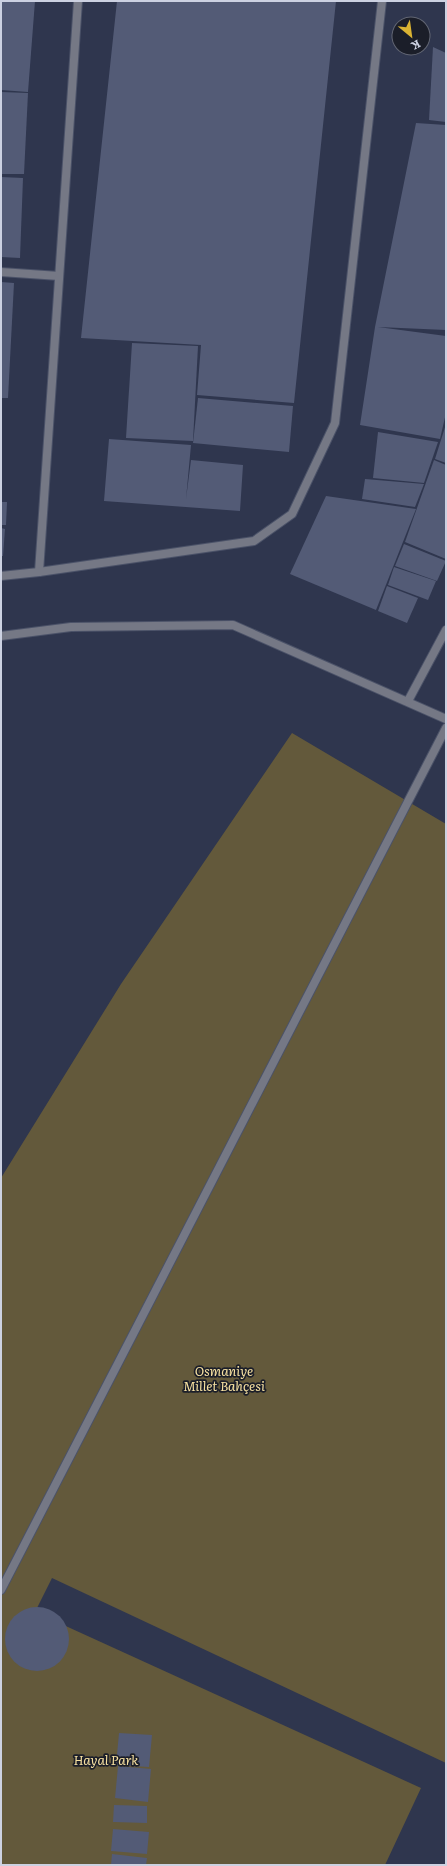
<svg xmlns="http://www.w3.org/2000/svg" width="447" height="1866" viewBox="0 0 447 1866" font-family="Literata,serif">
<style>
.green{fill:#63593b}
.building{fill:#535b76}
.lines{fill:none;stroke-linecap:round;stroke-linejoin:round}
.street-casing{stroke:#4b5268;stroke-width:10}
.street{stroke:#757885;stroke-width:8}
.labels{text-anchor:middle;stroke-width:3.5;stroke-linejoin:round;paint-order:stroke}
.park-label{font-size:13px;font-style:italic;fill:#f7e1a1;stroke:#1b1e29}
</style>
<rect width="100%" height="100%" fill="#2f364e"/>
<path class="green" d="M 292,733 L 446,824 L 446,1763 L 52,1578 L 35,1612 L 421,1788 L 385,1865 L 1,1865 L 1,1178 L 121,984 Z"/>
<g class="building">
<path d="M 1,1 L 35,1 L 28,92 L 1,90 Z"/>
<path d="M 117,1 L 336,1 L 294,403 L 197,395 L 201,345 L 81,338 Z"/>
<path d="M 433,47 L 446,53 L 446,122 L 429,120 Z"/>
<path d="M 1,92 L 28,93 L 24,174 L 1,174 Z"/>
<path d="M 416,123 L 446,125 L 446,330 L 378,327 L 446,336 L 446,413 L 440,439 L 360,425 L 375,327 Z"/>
<path d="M 1,177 L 23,178 L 20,258 L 1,257 Z"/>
<path d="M 1,282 L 14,283 L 8,398 L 1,398 Z"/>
<path d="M 132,343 L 198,346 L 193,441 L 126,438 Z"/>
<path d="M 198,398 L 293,406 L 289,452 L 193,443 Z"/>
<path d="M 446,424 L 446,463 L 435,459 Z"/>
<path d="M 378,432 L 438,442 L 424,483 L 373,478 Z"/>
<path d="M 109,439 L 191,445 L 186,499 L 191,460 L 243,465 L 240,511 L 104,501 Z"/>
<path d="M 434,460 L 446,465 L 446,559 L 405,542 Z"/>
<path d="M 365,479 L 424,484 L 415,507 L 362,499 Z"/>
<path d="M 326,496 L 416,509 L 376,610 L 290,574 Z"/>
<path d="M 1,502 L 7,502 L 6,525 L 1,525 Z"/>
<path d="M 1,528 L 5,529 L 3,556 L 1,556 Z"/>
<path d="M 404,544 L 446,561 L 437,581 L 395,566 Z"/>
<path d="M 394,567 L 436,581 L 428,600 L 388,585 Z"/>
<path d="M 387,586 L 418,598 L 407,623 L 378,611 Z"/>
<circle cx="37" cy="1639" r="32"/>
<path d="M 119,1733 L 152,1735 L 149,1767 L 116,1765 Z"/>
<path d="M 118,1766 L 151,1769 L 148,1802 L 115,1798 Z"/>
<path d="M 114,1805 L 147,1806 L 147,1823 L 113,1822 Z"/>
<path d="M 113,1829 L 149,1832 L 147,1854 L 111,1851 Z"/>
<path d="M 112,1854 L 147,1858 L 146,1865 L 111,1865 Z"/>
</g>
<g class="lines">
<g class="street-casing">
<g id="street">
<path d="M 1,272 L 59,276"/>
<path d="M 39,572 L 78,1"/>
<path d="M 1,576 L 39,572 L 254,541 L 292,514 L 335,423 L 382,1"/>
<path d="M 1,636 L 71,627 L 233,625 L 446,719"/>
<path d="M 408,701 L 446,630"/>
<path d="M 1,1590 L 446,728"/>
</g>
</g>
<use href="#street" class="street"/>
</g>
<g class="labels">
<g class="park-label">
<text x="224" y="1376">Osmaniye<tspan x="224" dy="15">Millet Bahçesi</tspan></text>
<text x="106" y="1765">Hayal Park</text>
</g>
</g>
<rect width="447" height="1866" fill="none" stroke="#ccd1e1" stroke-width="4"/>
<g transform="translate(411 36) rotate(151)"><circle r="19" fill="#1b1e29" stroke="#626673"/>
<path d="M0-3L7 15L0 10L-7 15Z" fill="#dab333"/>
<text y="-6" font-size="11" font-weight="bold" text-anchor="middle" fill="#ccd1e1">K</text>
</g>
</svg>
